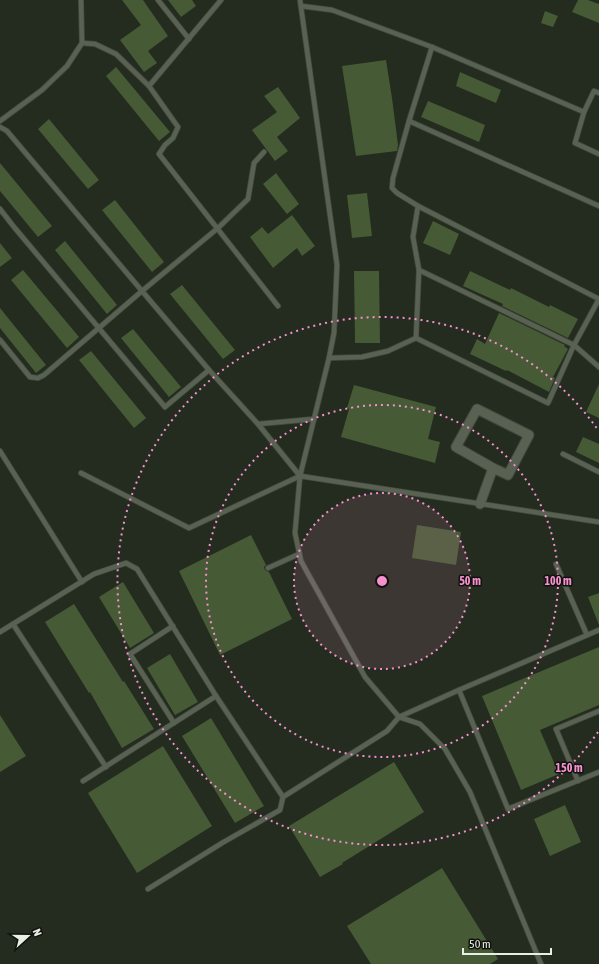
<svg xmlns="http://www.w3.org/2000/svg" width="599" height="964" viewBox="0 0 599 964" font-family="'Asap Condensed',sans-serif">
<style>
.building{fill:#465a35}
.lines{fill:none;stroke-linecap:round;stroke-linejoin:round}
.lane-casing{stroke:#42493d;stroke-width:6}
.street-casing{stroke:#42493d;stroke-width:11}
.lane{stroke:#586152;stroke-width:4.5}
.street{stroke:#586152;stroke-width:9}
.ring{fill:none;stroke:#f690cf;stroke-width:2;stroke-dasharray:2 4}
.centre{fill:#f690cf;stroke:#0f120d;stroke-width:2}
.ring-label{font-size:12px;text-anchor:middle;font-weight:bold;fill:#f690cf;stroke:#0f120d;stroke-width:3;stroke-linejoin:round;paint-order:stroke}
</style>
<rect width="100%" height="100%" fill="#242b1f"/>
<g class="building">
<path d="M 122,0 L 143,0 L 168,36 L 148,51 L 157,63 L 144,72 L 120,40 L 141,25 Z"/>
<path d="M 168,0 L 192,0 L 196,6 L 181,17 Z"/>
<path d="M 578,0 L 588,0 L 599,4 L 599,23 L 572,12 Z"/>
<path d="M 545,11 L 558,16 L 553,27 L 541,23 Z"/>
<path d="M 386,60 L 392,98 L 398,145 L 397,151 L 356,156 L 348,104 L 342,66 Z"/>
<path d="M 116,67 L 170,132 L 159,141 L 106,76 Z"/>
<path d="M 460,72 L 501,90 L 496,103 L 456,86 Z"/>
<path d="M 278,87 L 300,118 L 277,137 L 288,151 L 275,161 L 252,130 L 277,112 L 264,96 Z"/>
<path d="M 428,101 L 485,125 L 479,142 L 421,117 Z"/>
<path d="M 49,119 L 99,180 L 88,189 L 38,129 Z"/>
<path d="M 0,163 L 52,226 L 38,237 L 0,191 Z"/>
<path d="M 276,173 L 299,204 L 287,214 L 263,184 Z"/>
<path d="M 367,193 L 372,236 L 352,238 L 347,195 Z"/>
<path d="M 115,200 L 164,262 L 152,272 L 102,210 Z"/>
<path d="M 292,215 L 315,246 L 302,256 L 297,248 L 273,268 L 250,237 L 262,227 L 268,234 Z"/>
<path d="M 433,221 L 459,234 L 450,255 L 423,243 Z"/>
<path d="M 65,241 L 117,305 L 107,314 L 55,250 Z"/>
<path d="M 0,243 L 12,258 L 0,267 Z"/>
<path d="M 23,270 L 79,337 L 67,348 L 11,280 Z"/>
<path d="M 354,271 L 379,271 L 380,343 L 355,343 Z"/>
<path d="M 470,271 L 510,290 L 511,288 L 549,307 L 550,305 L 578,319 L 568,338 L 502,306 L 503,304 L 463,286 Z"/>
<path d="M 182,285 L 235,350 L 223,359 L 170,294 Z"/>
<path d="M 0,308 L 46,365 L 36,373 L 0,328 Z"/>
<path d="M 499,313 L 565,345 L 564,346 L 568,349 L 553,377 L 555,378 L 549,392 L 507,370 L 506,371 L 470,354 L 477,339 L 485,344 Z"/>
<path d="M 133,329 L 181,387 L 169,397 L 121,338 Z"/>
<path d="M 91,351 L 146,418 L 134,428 L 79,360 Z"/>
<path d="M 599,384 L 599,418 L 586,412 Z"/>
<path d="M 354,385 L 436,407 L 428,439 L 440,442 L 435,463 L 341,437 L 349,409 L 347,408 Z"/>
<path d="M 583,437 L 599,444 L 599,463 L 576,452 Z"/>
<path d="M 417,525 L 461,532 L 456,565 L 412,558 Z"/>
<path d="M 251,535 L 266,565 L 264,567 L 265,570 L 269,572 L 292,619 L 220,655 L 179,571 Z"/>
<path d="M 123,582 L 154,633 L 130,648 L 99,597 Z"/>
<path d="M 599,593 L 599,625 L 588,597 Z"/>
<path d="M 74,604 L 123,682 L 124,681 L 154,729 L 122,748 L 90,692 L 89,693 L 45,622 Z"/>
<path d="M 599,647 L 599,705 L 540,730 L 559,774 L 521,790 L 482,696 Z"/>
<path d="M 170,654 L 198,702 L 175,715 L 147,668 Z"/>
<path d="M 0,715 L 26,756 L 0,772 Z"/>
<path d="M 211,718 L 264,806 L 235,823 L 182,736 Z"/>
<path d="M 163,746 L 212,826 L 137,873 L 88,793 Z"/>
<path d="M 394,762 L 424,812 L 342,863 L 343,864 L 320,877 L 289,826 Z"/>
<path d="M 565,805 L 581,842 L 550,856 L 534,819 Z"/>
<path d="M 442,868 L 498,959 L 490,964 L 371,964 L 347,926 Z"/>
</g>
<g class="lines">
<g class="lane-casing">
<g id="lane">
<path d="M 158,0 L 189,39"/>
<path d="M 300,0 L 337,265 L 334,333 L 329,358 L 300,476 L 295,533 L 301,561 L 365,677 L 399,717 L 420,724 L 445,749 L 470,792 L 541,964"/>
<path d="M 301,6 L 332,10 L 432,47 L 584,112"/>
<path d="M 82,43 L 95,44 L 116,54 L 149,86 L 178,127 L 173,138 L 165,145 L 159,154 L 278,306"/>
<path d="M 432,47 L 409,121 L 393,178 L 392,188 L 397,193 L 418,206 L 599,299"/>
<path d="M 149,86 L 221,0"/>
<path d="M 599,93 L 594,91 L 584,112 L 575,143 L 599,154"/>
<path d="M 0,121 L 42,90 L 67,66 L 82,43 L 81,0"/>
<path d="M 409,121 L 599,206"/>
<path d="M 0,127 L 7,131 L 142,291 L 209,370 L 258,424 L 300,476 L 599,522"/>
<path d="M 0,209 L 14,227 L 165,407 L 209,370"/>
<path d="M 419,270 L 574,345 L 599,367"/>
<path d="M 416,338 L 548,403 L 574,345 L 599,299"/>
<path d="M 0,340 L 30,377 L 38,378 L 44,375 L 142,291 L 218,228 L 248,199 L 254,163 L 264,152"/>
<path d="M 329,358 L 362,357 L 388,351 L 416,338 L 419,270 L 413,237 L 418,206"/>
<path d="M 258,424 L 314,419"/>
<path d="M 0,451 L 82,582"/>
<path d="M 563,454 L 599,472"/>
<path d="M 81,473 L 189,528 L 300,476"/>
<path d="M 556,564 L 587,635"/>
<path d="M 268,568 L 299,554"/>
<path d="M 13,624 L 106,767"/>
<path d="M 173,626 L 130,654 L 174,723"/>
<path d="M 0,632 L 94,574 L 126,563 L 137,569 L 216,696 L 283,797 L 387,731 L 399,717 L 459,690 L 599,630"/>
<path d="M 459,690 L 508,809 L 599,772"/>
<path d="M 83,781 L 216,696"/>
<path d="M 578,781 L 556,729 L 599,711"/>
<path d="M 148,889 L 222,843 L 280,810 L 283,797"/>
</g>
</g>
<g class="street-casing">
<path id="street" d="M 480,504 L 493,468 L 456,447 L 477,409 L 529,435 L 508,475 L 493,468"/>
</g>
<use href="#lane" class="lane"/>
<use href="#street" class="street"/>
</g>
<circle cx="382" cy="581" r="88" fill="#f690cf" fill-opacity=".12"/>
<g class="ring">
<circle cx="382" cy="581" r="88"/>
<circle cx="382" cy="581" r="176"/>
<path d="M598 732A264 264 0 1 1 598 430"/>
</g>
<circle cx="382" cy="581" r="6" class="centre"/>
<g class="ring-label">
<text x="470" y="585">50 m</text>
<text x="558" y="585">100 m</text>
<text x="569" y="772">150 m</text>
</g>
<g transform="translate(28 936) rotate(69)" stroke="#0f120d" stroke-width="3" paint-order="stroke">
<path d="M0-3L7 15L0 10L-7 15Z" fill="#eaefe6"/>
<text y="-6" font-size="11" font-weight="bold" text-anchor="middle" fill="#eaefe6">N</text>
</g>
<path d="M463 948v6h88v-6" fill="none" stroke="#eaefe6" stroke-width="2"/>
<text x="469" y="948" font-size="12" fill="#eaefe6" stroke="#0f120d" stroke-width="3" paint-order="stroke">50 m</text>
</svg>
